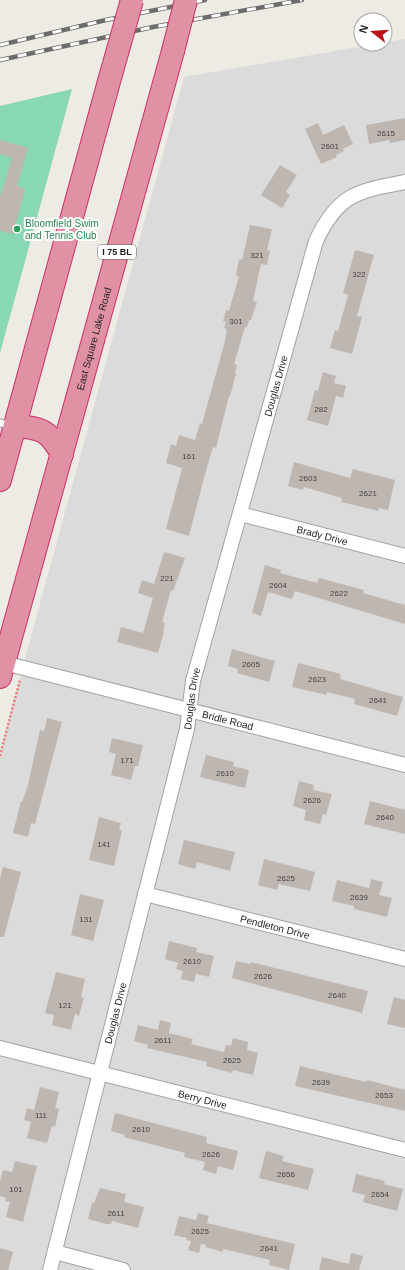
<svg xmlns="http://www.w3.org/2000/svg" width="405" height="1270" viewBox="0 0 405 1270" font-family="Arial,sans-serif">
<style>
.residential{fill:#dcdbdb}
.pitch{fill:#88d7b5}
.building{fill:#beb6b1}
.lines{fill:none;stroke-linecap:round;stroke-linejoin:round}
.lane-casing{stroke:#a2a2a2;stroke-width:9}
.street-casing{stroke:#a2a2a2;stroke-width:16}
.highway-casing{stroke:#cc316d;stroke-width:24}
.path{stroke:#ef7b74;stroke-width:2.5;stroke-dasharray:2 2;stroke-linecap:butt}
.lane{stroke:#fff;stroke-width:7}
.street{stroke:#fff;stroke-width:14}
.highway{stroke:#e091a3;stroke-width:22}
.rail-casing{stroke:#6c6c6c;stroke-width:4.5}
.rail{stroke:#fff;stroke-width:3;stroke-dasharray:9;stroke-linecap:butt}
.highway-bridge-casing{stroke:#cc316d;stroke-width:24;stroke-linecap:butt}
.highway-bridge{stroke:#e091a3;stroke-width:22}
.leisure-dot{fill:#2e9e5b;stroke:#fff;stroke-width:1.5}
.labels{text-anchor:middle;stroke-width:4;stroke-linejoin:round;paint-order:stroke}
.number-label{font-size:8px;fill:#464443}
.shield{fill:#fff;stroke:#626262;stroke-width:1}
.shield-label{font-size:9px;font-weight:bold;fill:#1e1e1e}
.leisure-label{font-size:10px;fill:#27864d;stroke:#fff;text-anchor:start}
.street-label{font-size:10px;fill:#1e1e1e;stroke:#fff}
</style>
<rect width="100%" height="100%" fill="#eeeae4"/>
<path class="residential" d="M 405,39 L 405,1270 L 0,1270 L 0,750 L 184,77 Z"/>
<path class="pitch" d="M 72,89 L 0,353 L 0,106 Z"/>
<g class="building">
<path d="M 405,118 L 405,140 L 390,143 L 389,140 L 369,144 L 366,125 Z"/>
<path d="M 318,123 L 323,135 L 344,125 L 353,144 L 343,149 L 344,151 L 336,155 L 337,157 L 321,164 L 305,129 Z"/>
<path d="M 0,140 L 28,148 L 17,186 L 25,189 L 13,234 L 0,231 L 0,197 L 12,158 L 0,154 Z"/>
<path d="M 280,165 L 297,175 L 286,192 L 290,195 L 282,208 L 261,195 Z"/>
<path d="M 250,225 L 272,229 L 267,250 L 270,251 L 267,265 L 261,264 L 253,301 L 257,302 L 251,320 L 249,320 L 247,327 L 245,327 L 234,364 L 237,365 L 235,373 L 236,374 L 230,396 L 229,396 L 216,448 L 213,447 L 205,474 L 189,536 L 166,529 L 182,468 L 166,463 L 171,444 L 176,446 L 179,435 L 195,440 L 200,423 L 202,424 L 225,341 L 227,329 L 224,328 L 226,322 L 223,321 L 226,310 L 229,311 L 239,276 L 236,276 L 239,259 L 242,260 Z"/>
<path d="M 355,250 L 374,255 L 357,316 L 362,317 L 352,354 L 330,348 L 335,330 L 338,331 L 348,295 L 343,293 Z"/>
<path d="M 323,372 L 336,376 L 334,383 L 346,386 L 343,398 L 336,396 L 328,426 L 307,420 L 315,390 L 318,391 Z"/>
<path d="M 294,462 L 350,478 L 353,469 L 395,480 L 388,510 L 379,508 L 379,511 L 341,502 L 342,498 L 304,487 L 303,490 L 288,486 Z"/>
<path d="M 164,552 L 185,558 L 173,591 L 171,590 L 162,622 L 165,623 L 163,631 L 164,631 L 158,653 L 117,642 L 121,627 L 143,633 L 153,598 L 138,593 L 142,580 L 154,584 Z"/>
<path d="M 265,565 L 281,570 L 280,573 L 317,583 L 319,578 L 364,590 L 363,593 L 405,605 L 405,624 L 295,591 L 292,599 L 268,592 L 261,616 L 252,613 Z"/>
<path d="M 232,649 L 275,661 L 269,682 L 237,673 L 238,669 L 228,666 Z"/>
<path d="M 298,663 L 341,674 L 340,679 L 403,697 L 397,716 L 354,704 L 355,699 L 327,692 L 327,695 L 292,687 Z"/>
<path d="M 47,718 L 62,722 L 35,824 L 31,823 L 28,837 L 13,833 L 21,801 L 22,802 L 28,785 L 40,730 L 44,731 Z"/>
<path d="M 112,738 L 143,745 L 138,766 L 135,766 L 131,780 L 111,775 L 116,754 L 109,752 Z"/>
<path d="M 206,755 L 234,762 L 233,766 L 249,770 L 245,788 L 200,777 Z"/>
<path d="M 299,781 L 314,785 L 313,790 L 332,794 L 326,815 L 323,814 L 320,824 L 304,820 L 306,810 L 293,806 Z"/>
<path d="M 370,801 L 405,810 L 405,834 L 364,824 Z"/>
<path d="M 99,817 L 121,823 L 119,830 L 122,831 L 114,866 L 89,860 Z"/>
<path d="M 184,840 L 235,852 L 230,871 L 197,862 L 195,869 L 178,864 Z"/>
<path d="M 264,859 L 315,872 L 310,891 L 279,884 L 277,890 L 258,885 Z"/>
<path d="M 3,867 L 21,872 L 4,937 L 0,937 L 0,879 Z"/>
<path d="M 371,879 L 383,882 L 379,895 L 392,898 L 387,917 L 354,909 L 354,906 L 332,901 L 337,880 L 369,888 Z"/>
<path d="M 80,894 L 104,900 L 93,941 L 71,935 Z"/>
<path d="M 169,941 L 197,948 L 196,952 L 214,956 L 209,977 L 196,974 L 194,982 L 181,979 L 183,971 L 176,969 L 178,963 L 165,959 Z"/>
<path d="M 236,961 L 250,964 L 251,962 L 368,991 L 362,1013 L 232,978 Z"/>
<path d="M 56,972 L 85,979 L 81,997 L 84,998 L 79,1016 L 75,1014 L 71,1030 L 52,1025 L 54,1015 L 45,1013 Z"/>
<path d="M 394,997 L 405,1000 L 405,1028 L 387,1024 Z"/>
<path d="M 160,1020 L 171,1023 L 169,1033 L 193,1039 L 191,1044 L 224,1052 L 226,1045 L 231,1046 L 233,1038 L 248,1042 L 247,1050 L 258,1053 L 253,1075 L 233,1070 L 232,1073 L 206,1066 L 207,1062 L 147,1048 L 148,1045 L 134,1041 L 138,1025 L 158,1030 Z"/>
<path d="M 300,1066 L 366,1082 L 367,1080 L 405,1090 L 405,1111 L 295,1086 Z"/>
<path d="M 40,1087 L 59,1092 L 55,1108 L 59,1109 L 55,1127 L 52,1126 L 47,1143 L 27,1138 L 31,1122 L 24,1120 L 27,1108 L 34,1110 Z"/>
<path d="M 115,1113 L 207,1137 L 206,1143 L 238,1151 L 233,1170 L 218,1166 L 216,1174 L 203,1170 L 205,1162 L 184,1157 L 185,1153 L 124,1137 L 125,1135 L 111,1131 Z"/>
<path d="M 266,1151 L 284,1156 L 282,1161 L 314,1169 L 308,1190 L 259,1178 Z"/>
<path d="M 15,1161 L 37,1166 L 23,1222 L 6,1217 L 10,1202 L 5,1201 L 6,1198 L 0,1196 L 0,1181 L 3,1170 L 12,1172 Z"/>
<path d="M 356,1174 L 385,1181 L 384,1184 L 403,1189 L 397,1211 L 363,1202 L 365,1195 L 352,1192 Z"/>
<path d="M 100,1188 L 126,1194 L 124,1202 L 144,1207 L 138,1228 L 112,1221 L 111,1224 L 106,1224 L 88,1219 L 92,1203 L 94,1203 Z"/>
<path d="M 198,1213 L 209,1216 L 207,1223 L 295,1244 L 289,1270 L 269,1265 L 270,1260 L 223,1249 L 223,1252 L 205,1247 L 206,1245 L 201,1244 L 199,1253 L 188,1250 L 191,1241 L 186,1240 L 187,1238 L 174,1235 L 179,1216 L 196,1220 Z"/>
<path d="M 0,1248 L 13,1252 L 8,1270 L 0,1270 Z"/>
<path d="M 351,1253 L 363,1256 L 359,1270 L 319,1270 L 322,1257 L 349,1264 Z"/>
</g>
<g class="lines">
<g class="lane-casing">
<path id="lane" d="M 0,423 L 13,426"/>
</g>
<g class="street-casing">
<g id="street">
<path id="s1" d="M 240,514 L 405,556"/>
<path id="s2" d="M 4,663 L 405,765"/>
<path id="s3" d="M 145,894 L 405,959"/>
<path id="s4" d="M 0,1048 L 405,1150"/>
<path d="M 55,1252 L 123,1270"/>
<path id="s5" d="M 50,1270 L 187,729 L 193,681 L 316,241 C 338,194 357,191 405,182"/>
</g>
</g>
<g class="highway-casing">
<g id="highway">
<path d="M 15,426 C 42,428 48,430 62,454"/>
<path d="M 0,480 L 108,85"/>
<path id="s6" d="M 0,677 L 173,51"/>
</g>
</g>
<path class="path" d="M 0,756 L 20,680"/>
<use href="#lane" class="lane"/>
<use href="#street" class="street"/>
<use href="#highway" class="highway"/>
<g class="rail-casing">
<g id="rail">
<path d="M 0,45 L 106,20 L 205,0"/>
<path d="M 0,60 L 153,27 L 302,0"/>
</g>
</g>
<use href="#rail" class="rail"/>
<g class="highway-bridge-casing">
<g id="highway-bridge">
<path d="M 173,51 L 186,0"/>
<path d="M 108,85 L 132,0"/>
</g>
</g>
<use href="#highway-bridge" class="highway-bridge"/>
</g>
<circle class="leisure-dot" cx="17" cy="229" r="4"/>
<g class="labels">
<g class="number-label">
<text x="386" y="136">2615</text>
<text x="330" y="149">2601</text>
<text x="257" y="258">321</text>
<text x="359" y="277">322</text>
<text x="236" y="324">301</text>
<text x="321" y="412">282</text>
<text x="189" y="459">161</text>
<text x="308" y="481">2603</text>
<text x="368" y="496">2621</text>
<text x="167" y="581">221</text>
<text x="278" y="588">2604</text>
<text x="339" y="596">2622</text>
<text x="251" y="667">2605</text>
<text x="317" y="682">2623</text>
<text x="378" y="703">2641</text>
<text x="127" y="763">171</text>
<text x="225" y="776">2610</text>
<text x="312" y="803">2626</text>
<text x="385" y="820">2640</text>
<text x="104" y="847">141</text>
<text x="286" y="881">2625</text>
<text x="359" y="900">2639</text>
<text x="86" y="922">131</text>
<text x="192" y="964">2610</text>
<text x="263" y="979">2626</text>
<text x="337" y="998">2640</text>
<text x="65" y="1008">121</text>
<text x="163" y="1043">2611</text>
<text x="232" y="1063">2625</text>
<text x="321" y="1085">2639</text>
<text x="384" y="1098">2653</text>
<text x="41" y="1118">111</text>
<text x="141" y="1132">2610</text>
<text x="211" y="1157">2626</text>
<text x="286" y="1177">2656</text>
<text x="16" y="1192">101</text>
<text x="380" y="1197">2654</text>
<text x="116" y="1216">2611</text>
<text x="200" y="1234">2625</text>
<text x="269" y="1251">2641</text>
</g>
<rect class="shield" x="98" y="245" width="38" height="14" rx="3"/>
<g class="shield-label">
<text x="117" y="255">I 75 BL</text>
</g>
<g class="leisure-label">
<text x="25" y="227">Bloomfield Swim<tspan x="25" dy="12">and Tennis Club</tspan></text>
</g>
<g class="street-label">
<text dy="4" stroke="none"><textPath href="#s6" startOffset="351">East Square Lake Road</textPath></text>
<text dy="4" stroke="none"><textPath href="#s5" startOffset="913">Douglas Drive</textPath></text>
<text dy="4" stroke="none"><textPath href="#s1" startOffset="85">Brady Drive</textPath></text>
<text dy="4" stroke="none"><textPath href="#s5" startOffset="589">Douglas Drive</textPath></text>
<text dy="4" stroke="none"><textPath href="#s2" startOffset="231">Bridle Road</textPath></text>
<text dy="4" stroke="none"><textPath href="#s3" startOffset="134">Pendleton Drive</textPath></text>
<text dy="4" stroke="none"><textPath href="#s5" startOffset="265">Douglas Drive</textPath></text>
<text dy="4" stroke="none"><textPath href="#s4" startOffset="209">Berry Drive</textPath></text>
</g>
</g>
<g transform="translate(373 32) rotate(287)"><circle r="19" fill="#ffffff" stroke="#a5a5a5"/>
<path d="M0-3L7 15L0 10L-7 15Z" fill="#bd0f16"/>
<text y="-6" font-size="11" font-weight="bold" text-anchor="middle" fill="#1e1e1e">N</text>
</g>
</svg>
